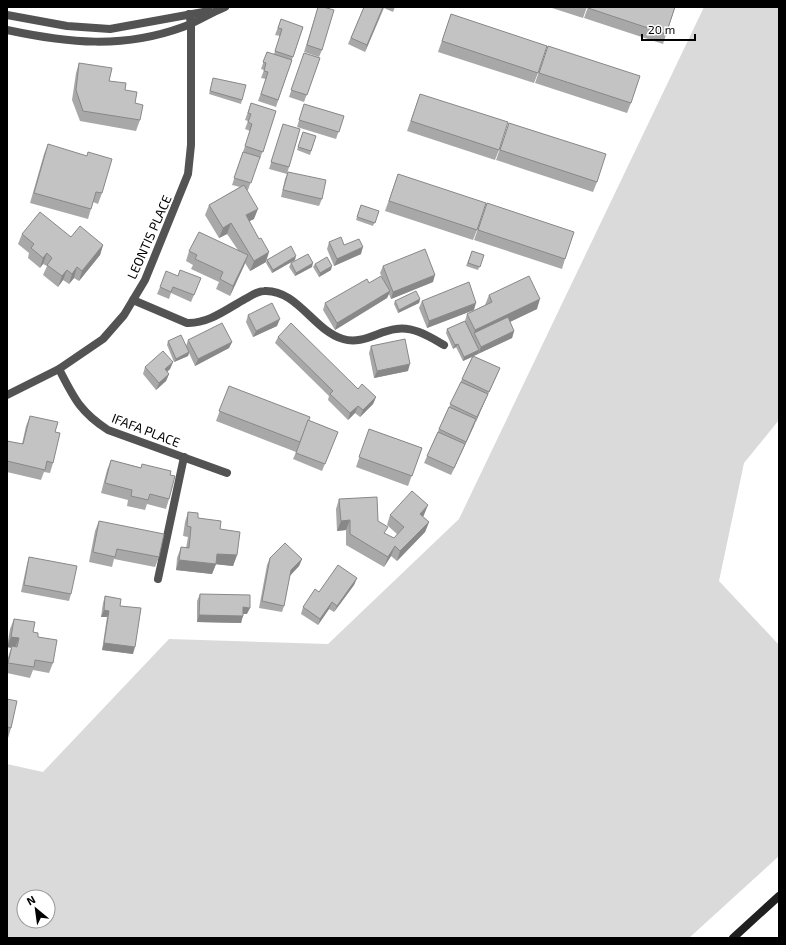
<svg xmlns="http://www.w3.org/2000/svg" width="786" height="945" viewBox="0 0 786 945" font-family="'Exo 2',sans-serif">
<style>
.green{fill:#dadada;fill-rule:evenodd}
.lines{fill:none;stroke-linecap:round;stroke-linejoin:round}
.service{stroke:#535353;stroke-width:8}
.minor{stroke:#535353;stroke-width:8}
.tertiary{stroke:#535353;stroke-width:8}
.secondary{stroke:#202020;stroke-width:8}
.wall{fill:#a8a8a8}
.shaded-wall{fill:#888}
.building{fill:#c3c3c3;stroke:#888}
.labels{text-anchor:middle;stroke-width:4;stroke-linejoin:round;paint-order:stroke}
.street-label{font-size:13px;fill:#000;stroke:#fff}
</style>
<rect width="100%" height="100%" fill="#fff"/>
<path class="green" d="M 704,7 L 779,7 L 779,420 L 744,463 L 719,581 L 779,645 L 779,856 L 689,938 L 7,938 L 7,764 L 43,772 L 169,639 L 328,644 L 459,519 ZM 24,897 L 48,897 L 48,921 L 24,921 Z"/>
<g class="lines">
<path class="service" d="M 133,300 L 187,323 C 208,324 227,309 245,299 C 251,296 257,291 264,291 C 297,289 314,331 343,339 C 362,345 378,331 396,329 C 413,326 430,337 444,345"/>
<g class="minor">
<path d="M 59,369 C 74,398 80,412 108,430 L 227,473"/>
<path d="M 7,395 L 59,369 L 103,339 L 124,315 L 145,280 L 188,174 L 191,145 L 191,23 L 189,14"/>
<path d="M 158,579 L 184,457"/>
</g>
<g class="tertiary">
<path d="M 7,15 L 67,26 L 110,29 L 209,11"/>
<path d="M 7,30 C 68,43 123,49 183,27 C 197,22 210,13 225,7"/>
</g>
<path class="secondary" d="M 733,938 L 779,896"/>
</g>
<g class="wall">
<path d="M 318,7 L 322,50 L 319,57 L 304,52 Z"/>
<path d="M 364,7 L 395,7 L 393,12 L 384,8 L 365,52 L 348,44 Z"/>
<path d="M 549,7 L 587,7 L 583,18 Z"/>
<path d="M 588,7 L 675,7 L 663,44 L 584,18 Z"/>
<path d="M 451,14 L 538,73 L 534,83 L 438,52 Z"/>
<path d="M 281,19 L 303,27 L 276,107 L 258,101 L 266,79 L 261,78 L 264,70 L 261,69 L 267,52 L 274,54 L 280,36 L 275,35 Z"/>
<path d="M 548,46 L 631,103 L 627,113 L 535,83 Z"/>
<path d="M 304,53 L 320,58 L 304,102 L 289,97 Z"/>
<path d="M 79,63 L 125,90 L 140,120 L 136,131 L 80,121 L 72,100 L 76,73 Z"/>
<path d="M 212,82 L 242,100 L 241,104 L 209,94 Z"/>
<path d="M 420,94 L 499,150 L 495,160 L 407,131 Z"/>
<path d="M 251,103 L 276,111 L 260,159 L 259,158 L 248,190 L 246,190 L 254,219 L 249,221 L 266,262 L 250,271 L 245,263 L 230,296 L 216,289 L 219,282 L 191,269 L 193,265 L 186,261 L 189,251 L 238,250 L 227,234 L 219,238 L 205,215 L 209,205 L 240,187 L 232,185 L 250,131 L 245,129 L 248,121 L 245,120 Z"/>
<path d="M 304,104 L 344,116 L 336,139 L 297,127 Z"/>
<path d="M 509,123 L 597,182 L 593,192 L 496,160 Z"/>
<path d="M 283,124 L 289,167 L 287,174 L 269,169 Z"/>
<path d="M 303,132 L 316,136 L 310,155 L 297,150 Z"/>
<path d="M 48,144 L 102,193 L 98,204 L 93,202 L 88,219 L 30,203 L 44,154 Z"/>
<path d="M 288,172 L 322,199 L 319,206 L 281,197 L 285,179 Z"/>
<path d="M 398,174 L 477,230 L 473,240 L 385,211 Z"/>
<path d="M 487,203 L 565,259 L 562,269 L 474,240 Z"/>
<path d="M 361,205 L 379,211 L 373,226 L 356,220 Z"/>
<path d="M 22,234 L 71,237 L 103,245 L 100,255 L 79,281 L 74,278 L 69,284 L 63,280 L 58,287 L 43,275 L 47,266 L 43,264 L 40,268 L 28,258 L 29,253 L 18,244 Z"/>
<path d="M 329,242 L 344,245 L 361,254 L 334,266 L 327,249 Z"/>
<path d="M 472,251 L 484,255 L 478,270 L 466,266 Z"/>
<path d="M 267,260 L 295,260 L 272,273 L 266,263 Z"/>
<path d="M 291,263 L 312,267 L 295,276 L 289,267 Z"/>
<path d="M 315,264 L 331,270 L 319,277 L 313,267 Z"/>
<path d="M 383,266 L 433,282 L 391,299 L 389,294 L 387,298 L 335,330 L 323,310 L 325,303 L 369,283 L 384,281 L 380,273 Z"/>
<path d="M 201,278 L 191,302 L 171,293 L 169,299 L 157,294 L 160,287 Z"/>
<path d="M 489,295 L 537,309 L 510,322 L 514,331 L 512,338 L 473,356 L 500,368 L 497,375 L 451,475 L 424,463 L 439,429 L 472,357 L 463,361 L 456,347 L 453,349 L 446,333 L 447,329 L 465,321 L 467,314 L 485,305 Z"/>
<path d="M 420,299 L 419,303 L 398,313 L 394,304 L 395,301 Z"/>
<path d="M 422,301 L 474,310 L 427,328 L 419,308 Z"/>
<path d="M 248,315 L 277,326 L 253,337 L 246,322 Z"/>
<path d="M 278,337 L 358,389 L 376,397 L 373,404 L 360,417 L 355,413 L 348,420 L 328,400 L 329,396 L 275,343 Z"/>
<path d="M 188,340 L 232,342 L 229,348 L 195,366 L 189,353 L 188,356 L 174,362 L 167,345 L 168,341 L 186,346 Z"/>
<path d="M 371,346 L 408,371 L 374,378 L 369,353 Z"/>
<path d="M 173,362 L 170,369 L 167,372 L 169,374 L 166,381 L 156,390 L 143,374 L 145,367 Z"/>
<path d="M 229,386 L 308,420 L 338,432 L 322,471 L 293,459 L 296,452 L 216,421 Z"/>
<path d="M 30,416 L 55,432 L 53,463 L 50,473 L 44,472 L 41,480 L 7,472 L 7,441 L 22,444 L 26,426 Z"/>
<path d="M 369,429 L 422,448 L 408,486 L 356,467 Z"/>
<path d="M 111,460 L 170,475 L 169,499 L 166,509 L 147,504 L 145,510 L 127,506 L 128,500 L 101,493 L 107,470 Z"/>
<path d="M 339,499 L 378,521 L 385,534 L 394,538 L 397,534 L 387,525 L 390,515 L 424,515 L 423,517 L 429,522 L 425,532 L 397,561 L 391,556 L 384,567 L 346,545 L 346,530 L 337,531 L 336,509 Z"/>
<path d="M 188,512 L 198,518 L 220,529 L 237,555 L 233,566 L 216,564 L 212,574 L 176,570 L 177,558 L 181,547 L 186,548 L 188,537 L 183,536 L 185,522 Z"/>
<path d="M 99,521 L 159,557 L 155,567 L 114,559 L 112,567 L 89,562 L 95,531 Z"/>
<path d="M 29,557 L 71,594 L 69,601 L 21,592 L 27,564 Z"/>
<path d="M 270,558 L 302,559 L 299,566 L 290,575 L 284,606 L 282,612 L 259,608 L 267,565 Z"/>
<path d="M 357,578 L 354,585 L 334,612 L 329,609 L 318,625 L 301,614 L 303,607 L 319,592 Z"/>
<path d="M 200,594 L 247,614 L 243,614 L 241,623 L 197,622 L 197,601 Z"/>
<path d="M 105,596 L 120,606 L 133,654 L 102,650 L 107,617 L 101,617 L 103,603 Z"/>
<path d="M 14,619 L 33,632 L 38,637 L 53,663 L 49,673 L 33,670 L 30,678 L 7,673 L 7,661 L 11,648 L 7,647 L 10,629 Z"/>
<path d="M 7,699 L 11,728 L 8,738 L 7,738 Z"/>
</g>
<g class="shaded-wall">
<path d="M 384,7 L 365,52 L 367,45 Z"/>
<path d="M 258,209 L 254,219 L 242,225 L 246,215 Z"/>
<path d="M 231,223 L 227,234 L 219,238 L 223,228 Z"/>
<path d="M 103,245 L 100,255 L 79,281 L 82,271 Z"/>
<path d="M 363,247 L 361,254 L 334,266 L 337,259 Z"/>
<path d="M 269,252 L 266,262 L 250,271 L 254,261 Z"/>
<path d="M 47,253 L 43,264 L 40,268 L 43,258 Z"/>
<path d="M 248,255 L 244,266 L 230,296 L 233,286 Z"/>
<path d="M 296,256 L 295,260 L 272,273 L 273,270 Z"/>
<path d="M 313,263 L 312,267 L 295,276 L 296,273 Z"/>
<path d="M 332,266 L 331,270 L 319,277 L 320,273 Z"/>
<path d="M 77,267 L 74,278 L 69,284 L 72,274 Z"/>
<path d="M 67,270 L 63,280 L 58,287 L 62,276 Z"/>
<path d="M 435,275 L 433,282 L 391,299 L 393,292 Z"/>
<path d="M 390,291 L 387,298 L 335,330 L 337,323 Z"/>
<path d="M 420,299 L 419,303 L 398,313 L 399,310 Z"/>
<path d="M 540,299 L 537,309 L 476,338 L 474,333 L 475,330 Z"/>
<path d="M 476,303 L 474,310 L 427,328 L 429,321 Z"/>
<path d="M 280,319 L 277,326 L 253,337 L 256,331 Z"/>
<path d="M 514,331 L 512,338 L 478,354 L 481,347 Z"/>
<path d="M 232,342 L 229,348 L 195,366 L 198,359 Z"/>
<path d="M 458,344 L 456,347 L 453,349 L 455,345 Z"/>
<path d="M 479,350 L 478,354 L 463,361 L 464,357 Z"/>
<path d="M 189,352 L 188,356 L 174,362 L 176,359 Z"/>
<path d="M 173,362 L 170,369 L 162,376 L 165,369 Z"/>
<path d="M 410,364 L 408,371 L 374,378 L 377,371 Z"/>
<path d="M 169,374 L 166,381 L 156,390 L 159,383 Z"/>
<path d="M 488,394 L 485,401 L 475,424 L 477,417 Z"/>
<path d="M 376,397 L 373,404 L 360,417 L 363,410 Z"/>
<path d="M 358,406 L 355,413 L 348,420 L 350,413 Z"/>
<path d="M 476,419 L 474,426 L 451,475 L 454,468 Z"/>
<path d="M 428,505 L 424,515 L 416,524 L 420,514 Z"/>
<path d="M 350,520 L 346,530 L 337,531 L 341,521 Z"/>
<path d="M 429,522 L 425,532 L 397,561 L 400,551 Z"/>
<path d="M 395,546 L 391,556 L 384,567 L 388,557 Z"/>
<path d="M 217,554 L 237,555 L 233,566 L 213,564 Z"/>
<path d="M 302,559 L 299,566 L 289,577 L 291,570 Z"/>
<path d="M 179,560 L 216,564 L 212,574 L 176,570 Z"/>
<path d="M 357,578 L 354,585 L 334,612 L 337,606 Z"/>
<path d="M 332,602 L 329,609 L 318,625 L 320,619 Z"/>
<path d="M 243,607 L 250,608 L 247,614 L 241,614 Z"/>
<path d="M 104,610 L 109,611 L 107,617 L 101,617 Z"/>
<path d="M 199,615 L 243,616 L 241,623 L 197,622 Z"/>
<path d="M 11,637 L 19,638 L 15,648 L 7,647 Z"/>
<path d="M 104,643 L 135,647 L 133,654 L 102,650 Z"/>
</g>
<g class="building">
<path d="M 318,7 L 323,7 L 334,10 L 322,50 L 307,45 Z"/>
<path d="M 364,7 L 383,7 L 367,45 L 351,38 Z"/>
<path d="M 588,7 L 675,7 L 666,34 L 588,8 Z"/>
<path d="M 451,14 L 547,46 L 538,73 L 442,41 Z"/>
<path d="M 281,19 L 303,27 L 293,57 L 275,51 L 282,29 L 278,28 Z"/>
<path d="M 548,46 L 640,76 L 631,103 L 539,73 Z"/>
<path d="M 267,52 L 292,60 L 278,100 L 261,94 L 268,72 L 264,71 L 266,63 L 263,62 Z"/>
<path d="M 304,53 L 320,58 L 307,95 L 291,90 Z"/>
<path d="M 79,63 L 112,68 L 109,81 L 126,83 L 125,90 L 137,92 L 135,103 L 143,105 L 140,120 L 83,111 L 76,90 Z"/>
<path d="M 213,78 L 246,85 L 242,100 L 210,91 Z"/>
<path d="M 420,94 L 508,122 L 499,150 L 411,121 Z"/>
<path d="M 251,103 L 276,111 L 263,152 L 245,146 L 252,124 L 248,122 L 251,114 L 248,113 Z"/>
<path d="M 304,104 L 344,116 L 339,132 L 299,120 Z"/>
<path d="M 509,123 L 606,154 L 597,182 L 500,150 Z"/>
<path d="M 283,124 L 300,129 L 289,167 L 271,162 Z"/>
<path d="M 303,132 L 316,136 L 311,151 L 298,147 Z"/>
<path d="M 48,144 L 87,156 L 88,152 L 112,159 L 102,193 L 96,192 L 91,209 L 34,193 Z"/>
<path d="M 243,152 L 260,157 L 251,183 L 234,178 Z"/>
<path d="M 288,172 L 326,180 L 322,199 L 283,190 Z"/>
<path d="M 398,174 L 486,203 L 477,230 L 389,201 Z"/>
<path d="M 244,185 L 258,209 L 246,215 L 259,239 L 261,238 L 269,252 L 254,261 L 231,223 L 223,228 L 209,205 Z"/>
<path d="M 487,203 L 574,232 L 565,259 L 478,230 Z"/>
<path d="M 361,205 L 379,211 L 375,223 L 357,217 Z"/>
<path d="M 40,212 L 71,237 L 80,226 L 103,245 L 82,271 L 77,267 L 72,274 L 67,270 L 62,276 L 47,265 L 52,258 L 47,253 L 43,258 L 31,248 L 34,244 L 22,234 Z"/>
<path d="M 199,232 L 248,255 L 233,286 L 220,279 L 223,272 L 195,259 L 197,255 L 189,251 Z"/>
<path d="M 341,237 L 344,245 L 359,239 L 363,247 L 337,259 L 329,242 Z"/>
<path d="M 291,246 L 296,256 L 273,270 L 267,260 Z"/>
<path d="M 425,249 L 435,275 L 393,292 L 383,266 Z"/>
<path d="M 472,251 L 484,255 L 480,267 L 468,263 Z"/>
<path d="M 308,254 L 313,263 L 296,273 L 291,263 Z"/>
<path d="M 327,257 L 332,266 L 320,273 L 315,264 Z"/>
<path d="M 180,270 L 201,278 L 194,295 L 173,287 L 171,292 L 160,287 L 166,271 L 178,276 Z"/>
<path d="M 381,276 L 390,291 L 337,323 L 325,303 L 367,279 L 369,283 Z"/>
<path d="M 529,276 L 540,299 L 475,330 L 467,314 L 492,302 L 489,295 Z"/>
<path d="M 469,282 L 476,303 L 429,321 L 422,301 Z"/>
<path d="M 416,291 L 420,299 L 399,310 L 395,301 Z"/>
<path d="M 272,303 L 280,319 L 256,331 L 248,315 Z"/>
<path d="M 508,317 L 514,331 L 481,347 L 474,333 Z"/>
<path d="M 465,321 L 479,350 L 464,357 L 458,344 L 455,345 L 447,329 Z"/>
<path d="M 222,323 L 232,342 L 198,359 L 188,340 Z"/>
<path d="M 291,323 L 358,389 L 362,384 L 376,397 L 363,410 L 358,406 L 350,413 L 330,394 L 333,391 L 278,337 Z"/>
<path d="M 181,335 L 189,352 L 176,359 L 168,341 Z"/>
<path d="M 405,339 L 410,364 L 377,371 L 371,346 Z"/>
<path d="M 163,351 L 173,362 L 165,369 L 169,374 L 159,383 L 145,367 Z"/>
<path d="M 473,356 L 500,368 L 489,392 L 462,379 Z"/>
<path d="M 461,382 L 488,394 L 477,417 L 450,404 Z"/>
<path d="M 229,386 L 310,417 L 300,442 L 219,411 Z"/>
<path d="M 449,407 L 476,419 L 466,442 L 439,429 Z"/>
<path d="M 30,416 L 58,422 L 55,432 L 60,433 L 53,463 L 47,461 L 45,470 L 7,461 L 7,441 L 23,444 Z"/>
<path d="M 308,420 L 338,432 L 325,464 L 296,453 Z"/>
<path d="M 369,429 L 422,448 L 412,476 L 359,457 Z"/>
<path d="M 438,432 L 465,444 L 454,468 L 427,456 Z"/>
<path d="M 111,460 L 141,468 L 142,464 L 171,471 L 170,475 L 175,476 L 169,499 L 150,494 L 148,500 L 131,496 L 132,490 L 105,483 Z"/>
<path d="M 412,491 L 428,505 L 420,514 L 429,522 L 400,551 L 395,546 L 388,557 L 350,534 L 350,520 L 341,521 L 339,499 L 377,497 L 378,521 L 388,527 L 384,533 L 394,538 L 404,527 L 390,515 Z"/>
<path d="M 188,512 L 198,513 L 198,518 L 221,521 L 220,529 L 240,532 L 237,555 L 217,554 L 216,564 L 179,560 L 181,547 L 189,548 L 191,527 L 187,526 Z"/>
<path d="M 99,521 L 164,534 L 159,557 L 117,549 L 115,557 L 93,552 Z"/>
<path d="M 285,543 L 302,559 L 291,570 L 284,606 L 262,601 L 270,558 Z"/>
<path d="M 29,557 L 77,566 L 71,594 L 24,585 Z"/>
<path d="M 338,565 L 357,578 L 337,606 L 332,602 L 320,619 L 303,607 L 315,589 L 319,592 Z"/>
<path d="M 200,594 L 250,595 L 250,608 L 243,607 L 243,616 L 199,615 Z"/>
<path d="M 105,596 L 121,599 L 120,606 L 141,608 L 135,647 L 104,643 L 109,611 L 104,610 Z"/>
<path d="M 14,619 L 35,622 L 33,632 L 38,633 L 38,637 L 57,640 L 53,663 L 35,660 L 34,667 L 8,663 L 12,646 L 17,647 L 19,638 L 11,637 Z"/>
<path d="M 7,699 L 17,701 L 11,728 L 7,727 Z"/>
</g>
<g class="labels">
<g class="street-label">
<text transform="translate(149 237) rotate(-66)" y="5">LEONTIS PLACE</text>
<text transform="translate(146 430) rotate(21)" y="5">IFAFA PLACE</text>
</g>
</g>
<rect width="786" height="945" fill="none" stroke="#000000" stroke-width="16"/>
<g transform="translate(36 909) rotate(331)"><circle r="19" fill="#ffffff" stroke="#999999"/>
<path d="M0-3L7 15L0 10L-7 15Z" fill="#000000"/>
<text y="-6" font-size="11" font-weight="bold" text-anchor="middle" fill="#000000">N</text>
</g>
<path d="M642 34v6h53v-6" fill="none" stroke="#000000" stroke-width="2"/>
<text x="648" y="34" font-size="12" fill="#000000" stroke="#ffffff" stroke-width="3" paint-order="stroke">20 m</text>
</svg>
